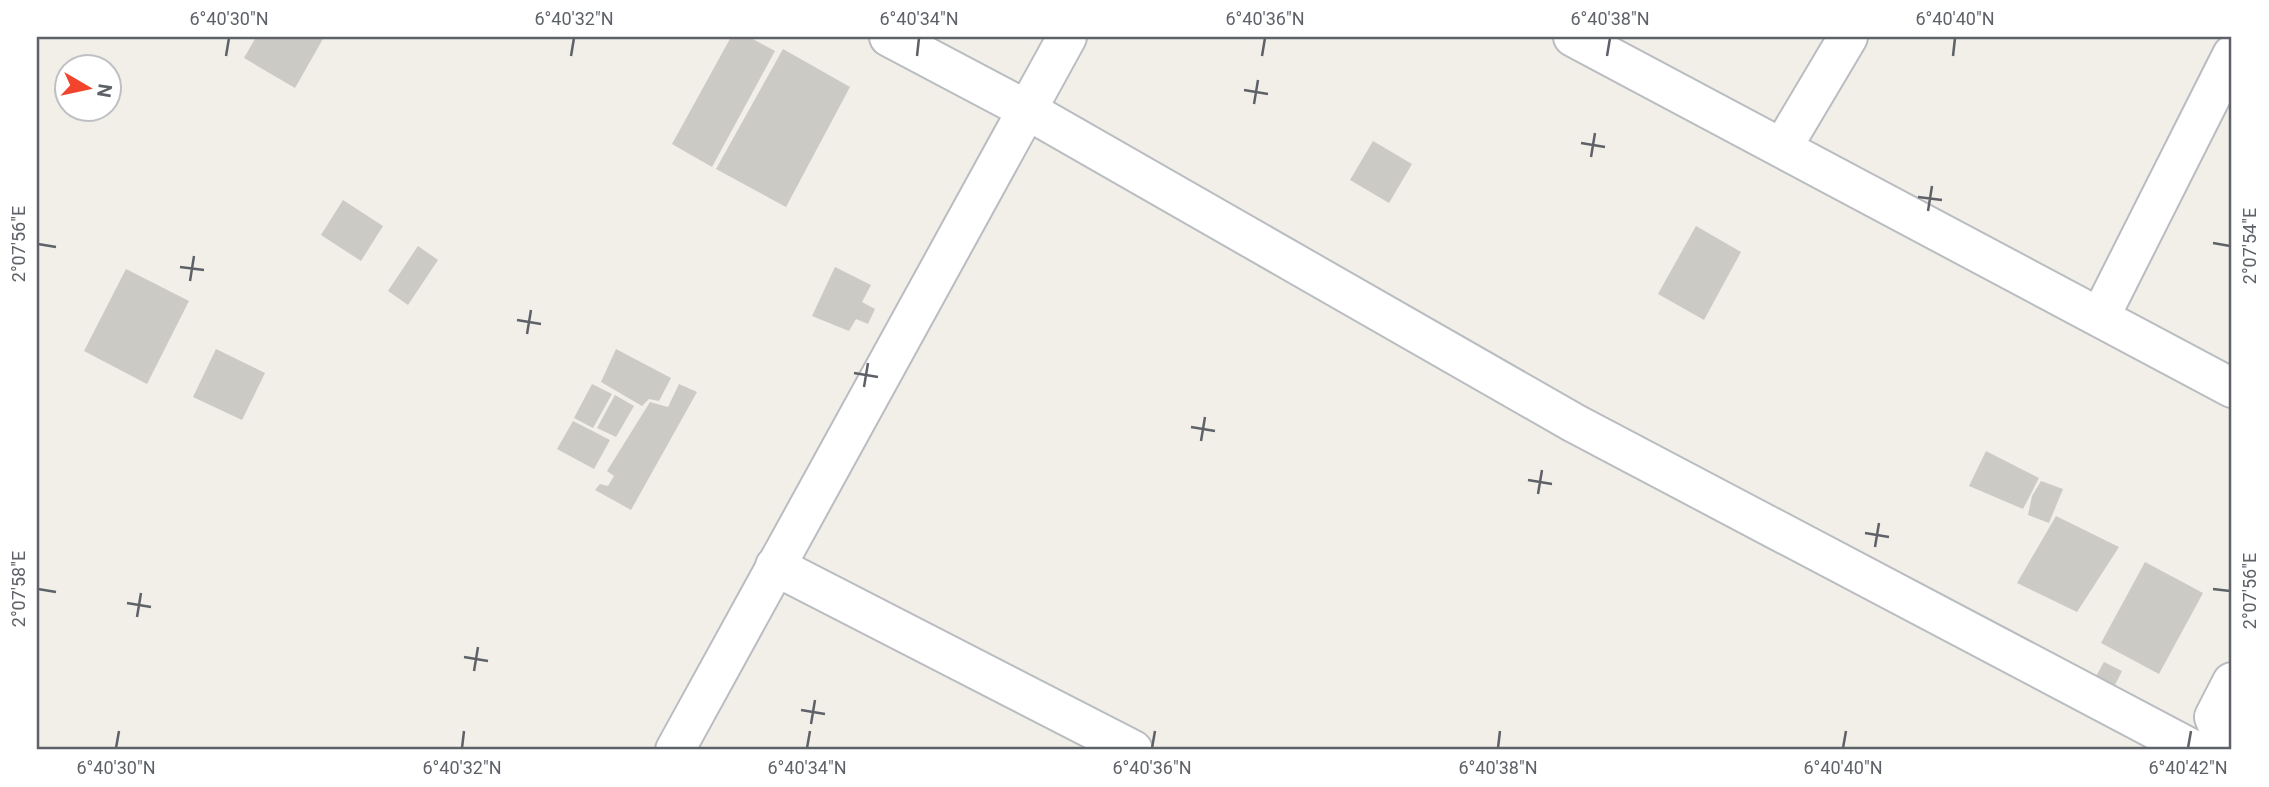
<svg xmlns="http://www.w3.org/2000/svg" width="2269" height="787" viewBox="0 0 2269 787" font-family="Roboto,sans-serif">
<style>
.building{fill:#cccac4}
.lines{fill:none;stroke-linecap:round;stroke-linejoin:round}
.street-casing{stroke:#b9bcc1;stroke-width:42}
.street{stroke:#fff;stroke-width:38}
.ticks{fill:none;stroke:#5e6268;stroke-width:2.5}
.neatline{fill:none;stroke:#5e6268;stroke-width:2.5}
.ticks-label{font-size:18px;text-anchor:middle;fill:#5e6268}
</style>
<rect width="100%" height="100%" fill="#f1efe7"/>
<g class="building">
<path d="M 256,37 L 324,37 L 295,88 L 244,58 Z"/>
<path d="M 731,37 L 749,37 L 775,51 L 712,167 L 672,144 Z"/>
<path d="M 783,49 L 850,87 L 786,207 L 716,169 Z"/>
<path d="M 1373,141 L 1412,164 L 1389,203 L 1350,180 Z"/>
<path d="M 343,200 L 383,226 L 361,261 L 321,235 Z"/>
<path d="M 1696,226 L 1741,252 L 1704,320 L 1658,294 Z"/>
<path d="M 418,246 L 438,260 L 408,305 L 388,291 Z"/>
<path d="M 835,267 L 871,285 L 862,302 L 875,309 L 868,324 L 856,319 L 849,331 L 812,316 Z"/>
<path d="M 126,269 L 189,301 L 147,384 L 84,351 Z"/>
<path d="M 216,349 L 265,373 L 242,420 L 193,397 Z"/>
<path d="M 616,349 L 671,378 L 659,401 L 649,399 L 642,406 L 601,382 Z"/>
<path d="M 592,384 L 612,394 L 593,428 L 574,418 Z"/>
<path d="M 679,384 L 697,392 L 631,510 L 595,490 L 600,484 L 608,486 L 614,476 L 607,471 L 650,402 L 668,407 Z"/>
<path d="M 615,395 L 634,406 L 616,437 L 597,428 Z"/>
<path d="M 573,421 L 610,440 L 594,469 L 557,449 Z"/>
<path d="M 1986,451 L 2039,478 L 2023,509 L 1969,486 Z"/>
<path d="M 2041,481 L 2063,489 L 2049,523 L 2028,515 L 2032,496 Z"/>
<path d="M 2056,516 L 2119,547 L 2077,612 L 2017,583 Z"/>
<path d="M 2145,562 L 2203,593 L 2159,674 L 2101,643 Z"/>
<path d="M 2104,662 L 2122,671 L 2110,695 L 2091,685 Z"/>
</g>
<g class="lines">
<g class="street-casing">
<g id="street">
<path d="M 889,37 L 1027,110 L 1574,423 L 2194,750"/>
<path d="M 1573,37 L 2232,388"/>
<path d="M 1782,148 L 1848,37"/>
<path d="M 2100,317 L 2232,55"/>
<path d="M 775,566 L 1133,750"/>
<path d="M 675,750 L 1067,37"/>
<path d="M 2227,750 L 2214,717 L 2232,682"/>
</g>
</g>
<use href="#street" class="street"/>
</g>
<path class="ticks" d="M 226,56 L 229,38M 571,56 L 574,38M 917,56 L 919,38M 1262,56 L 1265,38M 1607,56 L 1610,38M 1953,56 L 1955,38M 1244,90 L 1268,94M 1254,104 L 1258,80M 1581,143 L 1605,147M 1591,157 L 1595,133M 1918,197 L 1942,200M 1928,211 L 1932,186M 2213,243 L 2230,246M 38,244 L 56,247M 180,267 L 204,270M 190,281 L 194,256M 517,320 L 541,324M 527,334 L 531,310M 854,373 L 878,377M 864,387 L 868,363M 1191,427 L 1215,431M 1201,441 L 1205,417M 1528,480 L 1552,484M 1538,494 L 1542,470M 1865,533 L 1889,537M 1875,547 L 1879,523M 38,589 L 56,592M 2213,589 L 2230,591M 127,603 L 151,607M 137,617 L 141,593M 464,657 L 488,661M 474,671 L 478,647M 801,710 L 825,714M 811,724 L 815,700M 116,748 L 119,731M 462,748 L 464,731M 807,748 L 810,731M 1152,748 L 1155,731M 1498,748 L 1500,731M 1843,748 L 1846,731M 2188,748 L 2191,731"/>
<rect width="2269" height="787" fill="none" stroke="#ffffff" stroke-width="77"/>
<g transform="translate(88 88) rotate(99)"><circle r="33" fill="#ffffff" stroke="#bfc0c3" stroke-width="2"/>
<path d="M0-5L12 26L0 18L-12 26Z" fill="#f2442c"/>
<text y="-10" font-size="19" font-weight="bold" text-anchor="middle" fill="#5e6268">N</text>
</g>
<rect x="38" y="38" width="2192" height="710" class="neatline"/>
<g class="ticks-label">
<text x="229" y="25">6°40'30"N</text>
<text x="574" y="25">6°40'32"N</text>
<text x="919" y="25">6°40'34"N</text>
<text x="1265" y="25">6°40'36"N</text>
<text x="1610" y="25">6°40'38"N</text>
<text x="1955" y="25">6°40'40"N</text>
<text transform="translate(19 244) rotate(-90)" y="6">2°07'56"E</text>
<text transform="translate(2250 246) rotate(-90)" y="6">2°07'54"E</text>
<text transform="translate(19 589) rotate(-90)" y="6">2°07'58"E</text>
<text transform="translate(2250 591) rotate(-90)" y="6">2°07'56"E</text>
<text x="116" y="774">6°40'30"N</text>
<text x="462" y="774">6°40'32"N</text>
<text x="807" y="774">6°40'34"N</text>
<text x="1152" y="774">6°40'36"N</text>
<text x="1498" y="774">6°40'38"N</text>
<text x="1843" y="774">6°40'40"N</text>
<text x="2188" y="774">6°40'42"N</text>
</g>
</svg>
